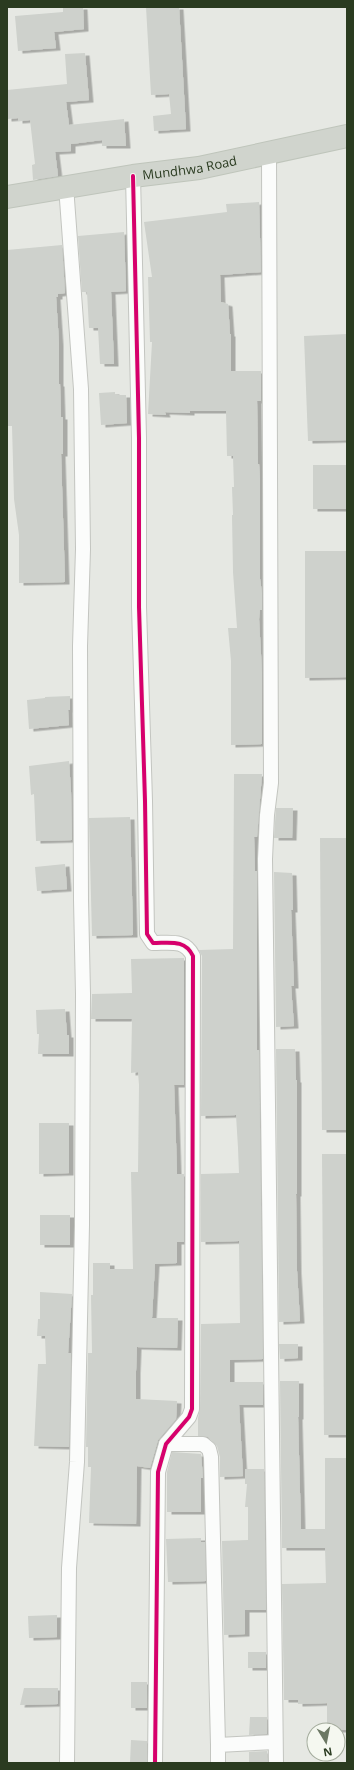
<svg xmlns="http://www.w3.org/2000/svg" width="354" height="1770" font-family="'Open Sans',sans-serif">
  <defs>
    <filter id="shadow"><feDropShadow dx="4.5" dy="2.5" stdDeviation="0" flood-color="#0004"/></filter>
  </defs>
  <rect width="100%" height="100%" fill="#e6e8e3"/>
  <g fill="#ced1cc" filter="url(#shadow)">
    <polygon points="63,7 83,7 84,29 54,32 56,48 18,51 15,16 63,12"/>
    <polygon points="146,7 179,7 186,129 154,131 153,116 171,114 169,94 151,95"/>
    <polygon points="85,53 89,100 66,102 69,125 124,119 126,146 102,146 102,140 71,144 71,151 55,152 58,176 33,180 32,165 35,164 30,120 18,121 18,118 7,119 7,90 67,84 65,54"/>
    <polygon points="259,202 261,272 220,275 221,302 228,304 230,334 231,334 231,371 261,371 261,401 257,401 258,464 259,464 260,478 260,579 262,593 262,610 260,610 259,619 262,672 262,744 231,745 231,661 228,628 237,628 233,572 232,515 233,515 232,487 234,487 233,456 227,456 226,411 190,411 190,413 165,412 166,415 148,414 152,342 150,342 148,277 152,277 144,222 227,212 226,204"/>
    <polygon points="124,232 126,291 111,292 114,364 100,364 98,328 89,328 87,292 82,292 78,236"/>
    <polygon points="62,245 65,293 58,294 58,297 56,297 59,343 59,384 60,384 61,417 63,417 63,454 61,454 65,582 19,583 19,535 14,499 12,426 8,426 8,415 7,415 7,250"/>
    <polygon points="347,334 347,440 308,441 304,336"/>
    <polygon points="115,392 115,395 126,395 127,423 101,425 99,393"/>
    <rect x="313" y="465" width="34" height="44"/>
    <polygon points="305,551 347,551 347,677 305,678"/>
    <polygon points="70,696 70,710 68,710 69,725 29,729 27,700 45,698 45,697"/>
    <polygon points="69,761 71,792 72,840 36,841 34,794 31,795 29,766"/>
    <polygon points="234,774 262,774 257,837 254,837 255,871 257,871 257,1050 259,1050 263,1359 230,1360 230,1382 263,1382 263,1405 239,1405 243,1476 220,1477 220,1457 217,1446 208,1437 198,1436 198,1418 200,1409 201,1324 240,1323 239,1241 201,1242 201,1174 239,1173 238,1148 236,1115 201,1116 202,956 199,950 233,949"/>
    <polygon points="276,808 293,808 292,838 274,838"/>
    <polygon points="130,817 133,935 92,936 89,818"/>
    <polygon points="320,838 347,838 347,1130 322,1130"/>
    <polygon points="65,864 67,889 37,891 35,867"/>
    <polygon points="274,872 292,873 293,910 291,910 294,986 291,986 294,1026 276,1027"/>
    <polygon points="184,958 184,1085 174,1085 177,1171 177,1174 184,1174 184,1242 177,1242 177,1263 155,1264 152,1318 178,1318 177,1348 137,1347 136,1371 136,1399 177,1401 176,1419 158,1440 150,1468 137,1466 136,1524 89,1523 91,1467 88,1467 88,1447 86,1447 88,1353 92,1353 91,1295 93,1295 93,1263 110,1263 110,1269 133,1269 131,1172 138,1172 139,1085 138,1072 131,1073 132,1019 91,1019 92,994 132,993 131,959"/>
    <polygon points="65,1009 67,1035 69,1035 69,1054 38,1054 39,1034 37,1034 36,1010"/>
    <polygon points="276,1049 295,1049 296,1080 297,1080 297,1194 296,1194 297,1271 300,1321 279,1322"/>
    <polygon points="39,1123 69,1123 69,1173 39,1174"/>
    <polygon points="322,1154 347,1154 347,1435 324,1435"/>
    <rect x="40" y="1215" width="30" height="30"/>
    <polygon points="40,1292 72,1294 68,1353 71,1353 69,1447 34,1446 38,1364 46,1364 45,1336 37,1336 38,1319 40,1319"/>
    <polygon points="279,1344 298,1344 298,1358 280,1359"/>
    <polygon points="280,1381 299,1381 299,1417 298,1417 301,1529 325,1529 325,1458 347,1458 347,1730 327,1730 327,1703 298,1704 298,1700 284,1700 282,1584 326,1583 325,1548 282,1548"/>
    <polygon points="172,1452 201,1454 203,1478 201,1478 201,1512 167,1512 167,1472"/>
    <polygon points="245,1469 264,1469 266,1610 245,1610 245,1634 224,1635 222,1541 248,1540 248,1507 245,1507 247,1484 245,1484"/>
    <polygon points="201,1538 201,1542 205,1542 206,1581 168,1582 166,1539"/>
    <polygon points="57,1615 57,1637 29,1638 28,1616"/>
    <rect x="248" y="1652" width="18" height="16"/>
    <rect x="131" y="1682" width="16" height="26"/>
    <polygon points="24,1688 58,1688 58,1704 20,1705"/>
    <polygon points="250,1717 267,1717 267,1734 249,1735"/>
    <polygon points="131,1740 147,1741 147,1763 130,1763"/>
    <polygon points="267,1751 268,1763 249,1763 249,1752"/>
  </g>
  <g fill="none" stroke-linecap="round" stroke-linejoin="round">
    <g stroke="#c3c5c0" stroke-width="16">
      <g id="minor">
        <polyline points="269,153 271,783 267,815 265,859 276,1763"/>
        <path d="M133,176L139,438V607L145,801L147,934L153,943C170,943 185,939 193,956L192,1409L189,1417L166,1444L158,1472L155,1763"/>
        <polyline points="66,186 81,389 83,549 80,646 81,900 83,994 82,1225 77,1462 69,1568 67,1763"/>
        <polyline points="166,1444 203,1444 209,1449 211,1457 218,1745"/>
        <polyline points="218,1763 218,1745 275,1742"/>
      </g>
    </g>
    <g stroke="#bfc5bb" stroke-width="24">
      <g id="primary">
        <path id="s1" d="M7,197L133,176L199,168L347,136"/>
      </g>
    </g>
    <use href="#minor" stroke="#fbfcfb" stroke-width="14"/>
    <use href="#primary" stroke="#d0d4cd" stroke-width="22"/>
    <g stroke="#f5f8f0" stroke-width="6">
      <path id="cycleway" d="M133,176L139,438V607L145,801L147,934L153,943C170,943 185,939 193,956L192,1409L189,1417L166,1444L158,1472L155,1763"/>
    </g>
    <use href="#cycleway" stroke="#d6006c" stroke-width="4"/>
  </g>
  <g text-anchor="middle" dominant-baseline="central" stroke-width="3.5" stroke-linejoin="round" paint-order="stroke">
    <g font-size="13" fill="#2a3b20" stroke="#f5f8f0">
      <text stroke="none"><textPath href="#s1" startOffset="185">Mundhwa Road</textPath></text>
    </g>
  </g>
  <rect width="354" height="1770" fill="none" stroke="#2a3b20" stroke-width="16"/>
  <g transform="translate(326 1742) rotate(170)"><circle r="19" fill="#f5f8f0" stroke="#a4ac9d"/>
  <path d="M0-3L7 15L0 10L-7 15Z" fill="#6c7864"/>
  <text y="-6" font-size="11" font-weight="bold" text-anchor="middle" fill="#2a3b20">N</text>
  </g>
</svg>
